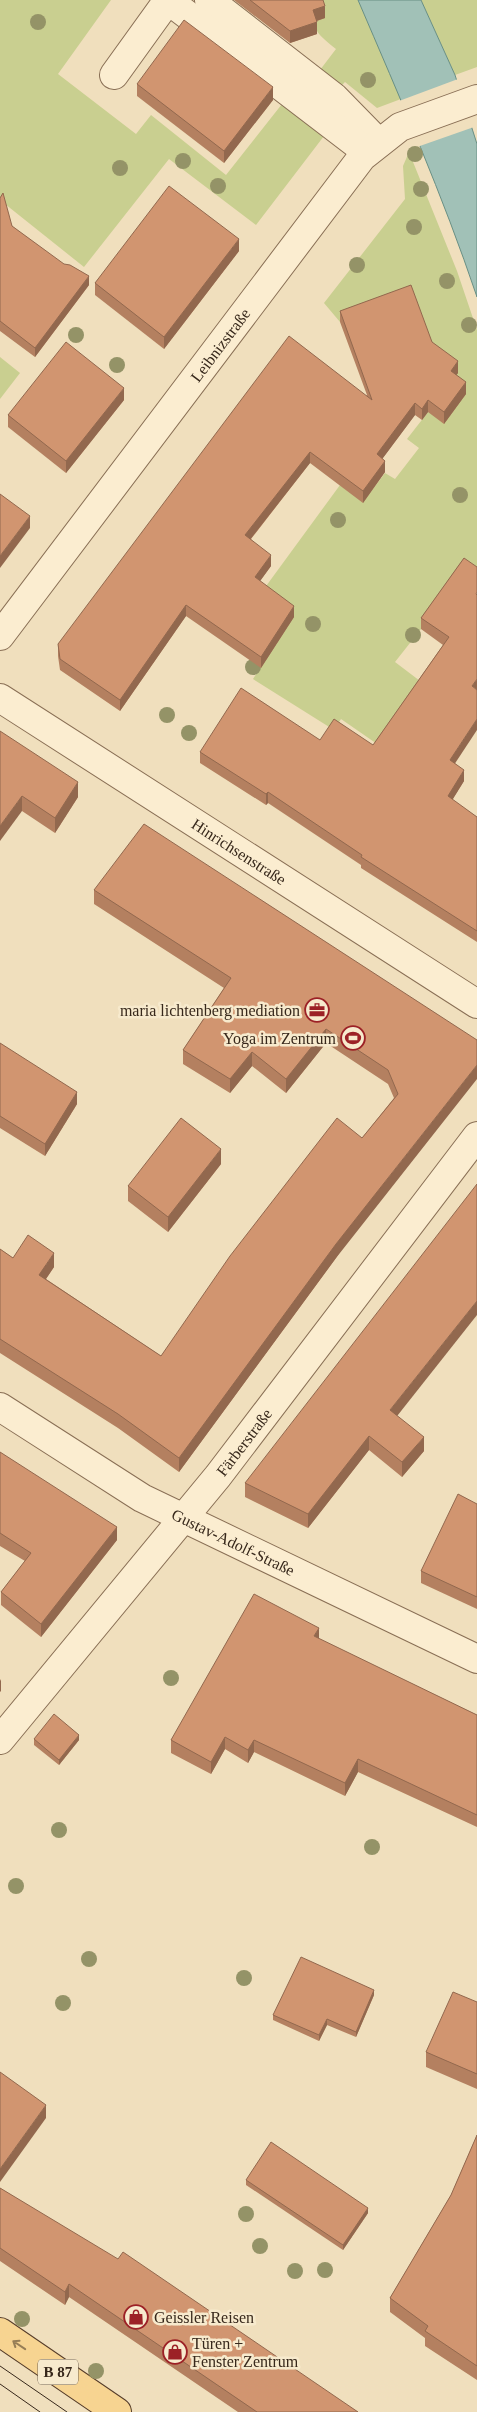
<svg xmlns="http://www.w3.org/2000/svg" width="477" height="2412" font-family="Georgia,serif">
  <rect width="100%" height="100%" fill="#f0dfbd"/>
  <g fill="#c9cf90">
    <polygon points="0,0 111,0 58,74 136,134 151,115 226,175 282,104 324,136 256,225 169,159 84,267 0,200"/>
    <path d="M319,0H358L401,99L377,108L345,82L340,87L320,70L336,49C313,30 311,30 319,0Z"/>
    <polygon points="421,0 477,0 477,67 455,75"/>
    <polygon points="409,152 457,271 477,330 477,578 421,629 395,662 424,684 380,746 341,719 334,730 253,679 293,617 261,593 340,485 363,502 385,473 395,479 419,448 407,439 428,412 432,353 411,297 340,322 324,303 405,199 403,166"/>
    <polygon points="0,357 20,373 0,399"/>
  </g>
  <path fill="#a1c1b7" stroke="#688f84" d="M358,0H421L455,75L477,144V297C443,196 400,98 358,0Z"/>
  <polygon fill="#f0dfbd" points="458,79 474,127 417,147 399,101"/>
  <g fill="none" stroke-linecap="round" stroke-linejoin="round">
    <g stroke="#896f55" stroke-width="30">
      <g id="minor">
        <polyline points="209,0 334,97 379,143"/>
        <polyline points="114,75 168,0 367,152"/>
        <path id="s1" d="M0,636L362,157L400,127L477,99"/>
        <path id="s2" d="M0,698L477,1004"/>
        <path id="s3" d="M0,1407L142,1498L477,1659"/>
        <path id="s4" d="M0,1740L218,1476L477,1136"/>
      </g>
    </g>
    <g stroke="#563d2a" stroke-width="30">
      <polyline id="major" points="0,2332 117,2412"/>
    </g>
    <use href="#minor" stroke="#fbedd0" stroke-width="28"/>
    <use href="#major" stroke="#f7d491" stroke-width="28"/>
    <g stroke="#37281b" stroke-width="1">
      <polyline points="0,2366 67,2412"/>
      <polyline points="0,2384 40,2412"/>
    </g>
  </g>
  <g fill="#949367">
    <circle cx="38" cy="22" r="8"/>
    <circle cx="368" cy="80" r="8"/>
    <circle cx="415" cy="154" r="8"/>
    <circle cx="183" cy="161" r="8"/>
    <circle cx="120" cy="168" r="8"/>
    <circle cx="218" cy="186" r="8"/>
    <circle cx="421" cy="189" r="8"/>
    <circle cx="414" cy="227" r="8"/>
    <circle cx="357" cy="265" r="8"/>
    <circle cx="447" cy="281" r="8"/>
    <circle cx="469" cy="325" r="8"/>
    <circle cx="76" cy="335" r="8"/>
    <circle cx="117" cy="365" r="8"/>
    <circle cx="460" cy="495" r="8"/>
    <circle cx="338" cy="520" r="8"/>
    <circle cx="313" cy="624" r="8"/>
    <circle cx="413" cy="635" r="8"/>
    <circle cx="253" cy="667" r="8"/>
    <circle cx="167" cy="715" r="8"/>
    <circle cx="189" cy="733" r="8"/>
    <circle cx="171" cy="1678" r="8"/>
    <circle cx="59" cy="1830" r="8"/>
    <circle cx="372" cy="1847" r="8"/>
    <circle cx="16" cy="1886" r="8"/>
    <circle cx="89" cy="1959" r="8"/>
    <circle cx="244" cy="1978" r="8"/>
    <circle cx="63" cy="2003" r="8"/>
    <circle cx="246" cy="2214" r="8"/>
    <circle cx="260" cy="2246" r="8"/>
    <circle cx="325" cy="2270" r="8"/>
    <circle cx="295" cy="2271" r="8"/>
    <circle cx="22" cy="2319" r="8"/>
    <circle cx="96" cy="2371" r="8"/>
  </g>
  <g fill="#b48060">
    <polygon points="234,0 323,0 325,18 317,21 317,34 290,43"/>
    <polygon points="137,84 273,100 224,163 137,96"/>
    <polygon points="0,198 12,226 89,285 35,357 0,331"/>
    <polygon points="239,251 164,349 95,295 95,283"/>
    <polygon points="340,311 432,342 458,373 456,375 466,394 444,424 428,412 422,420 415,415 382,459 385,472 363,503 310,463 251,539 271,566 260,581 294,617 261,668 186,616 120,711 60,670 58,656 58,644 367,395 340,322"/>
    <polygon points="124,400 66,473 8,427 8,415"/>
    <polygon points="464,558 455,763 464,781 452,800 477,817 477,942 361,868 361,865 268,803 266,805 200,763 200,752 320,740 373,745 443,645 421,629 421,618"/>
    <polygon points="0,731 78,797 55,833 22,811"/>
    <polygon points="94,890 477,1040 336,1258 179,1472 118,1428 0,1353 0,1249 13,1258 54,1267 46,1279 161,1356 362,1138 394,1098 388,1084 326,1043 286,1093 252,1066 230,1093 183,1064 183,1050 224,988 94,904"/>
    <polygon points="0,1043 77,1104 45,1156 0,1128"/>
    <polygon points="221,1164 168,1232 128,1201 128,1186"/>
    <polygon points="397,1416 424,1451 402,1477 369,1450 308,1528 245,1497 245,1483"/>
    <polygon points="0,1452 117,1540 41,1637 1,1605 1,1592 25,1561 0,1546"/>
    <polygon points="477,1504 477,1609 421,1583 421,1571"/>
    <polygon points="319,1639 477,1715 477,1827 358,1772 345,1796 254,1752 248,1763 225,1749 211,1774 171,1753 171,1740"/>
    <polygon points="34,1739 79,1740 59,1765 34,1745"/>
    <polygon points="374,1995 356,2037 327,2025 319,2041 273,2020 273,2015"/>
    <polygon points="477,2002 477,2089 426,2067 426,2052"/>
    <polygon points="477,2135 477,2380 425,2346 425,2338 390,2312 390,2298 451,2195"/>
    <polygon points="246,2180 368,2213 343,2250 246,2185"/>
    <polygon points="0,2188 358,2412 238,2412 69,2297 65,2305 0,2261"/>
  </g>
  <g fill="#92684e">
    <polygon points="325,6 325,18 313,22 313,10"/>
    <polygon points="317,22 317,34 290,43 290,31"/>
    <polygon points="273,87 273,100 224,163 224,151"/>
    <polygon points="239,239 239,251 164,349 164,337"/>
    <polygon points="89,276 89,285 35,357 35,348"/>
    <polygon points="458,361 458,373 451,382 451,371"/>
    <polygon points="466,382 466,394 444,424 444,412"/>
    <polygon points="124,388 124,400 66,473 66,461"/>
    <polygon points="428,400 428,412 422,420 422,409"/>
    <polygon points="415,403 415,415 377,466 377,454"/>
    <polygon points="310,452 310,463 245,546 245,535"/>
    <polygon points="385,461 385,472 363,503 363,491"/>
    <polygon points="30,516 30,528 0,568 0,556"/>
    <polygon points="271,555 271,566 255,588 255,577"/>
    <polygon points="186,605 186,616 120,711 120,700"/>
    <polygon points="294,606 294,617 261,668 261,657"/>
    <polygon points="477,679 477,690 472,686"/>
    <polygon points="477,719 477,730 450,771 450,760"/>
    <polygon points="464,770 464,781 448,807 448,796"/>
    <polygon points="78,782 78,797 55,833 55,818"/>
    <polygon points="268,792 268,803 266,805 266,794"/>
    <polygon points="22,796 22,811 0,841 0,826"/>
    <polygon points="326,1029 326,1043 286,1093 286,1079"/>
    <polygon points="252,1052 252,1066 230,1093 230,1079"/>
    <polygon points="477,1065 477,1079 336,1258 179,1472 179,1458 336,1244"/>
    <polygon points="77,1092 77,1104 45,1156 45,1144"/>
    <polygon points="221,1149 221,1164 168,1232 168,1217"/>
    <polygon points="54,1253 54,1267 39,1289 39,1275"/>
    <polygon points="477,1301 477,1315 390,1425 390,1410"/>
    <polygon points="369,1436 369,1450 308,1528 308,1514"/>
    <polygon points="424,1437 424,1451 402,1477 402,1462"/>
    <polygon points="117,1527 117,1540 41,1637 41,1624"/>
    <polygon points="319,1628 319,1640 314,1636"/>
    <polygon points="1,1679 1,1691 0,1692 0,1681"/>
    <polygon points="79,1735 79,1740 59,1765 59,1760"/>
    <polygon points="225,1737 225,1749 211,1774 211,1762"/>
    <polygon points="254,1740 254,1752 248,1763 248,1750"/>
    <polygon points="358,1759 358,1772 345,1796 345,1783"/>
    <polygon points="374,1990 374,1995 356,2037 356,2032"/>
    <polygon points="327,2019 327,2025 319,2041 319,2035"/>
    <polygon points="46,2105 46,2118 0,2182 0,2169"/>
    <polygon points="368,2208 368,2213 343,2250 343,2245"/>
    <polygon points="69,2284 69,2297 65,2305 65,2292"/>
  </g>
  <g fill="#d19570" stroke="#92684e">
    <polygon points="250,0 323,0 325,6 313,10 317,22 290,31"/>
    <polygon points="184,20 273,87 224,151 137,84"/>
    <polygon points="169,186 239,239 164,337 95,283"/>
    <polygon points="3,193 12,226 64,264 70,265 89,276 35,348 0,321 0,198"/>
    <polygon points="411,285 432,342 458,361 451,371 466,382 444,412 428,400 422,409 415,403 377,454 385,461 363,491 310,452 245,535 271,555 255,577 294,606 261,657 186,605 120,700 60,659 58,644 289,336 372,400 340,311"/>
    <polygon points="66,342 124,388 66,461 8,415"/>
    <polygon points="0,494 30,516 0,556"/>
    <polygon points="464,558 477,567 477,592 476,594 477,595 477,679 472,686 477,690 477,719 450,760 464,770 448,796 477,817 477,931 361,857 362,855 268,792 266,794 200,752 241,688 320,740 334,719 373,745 449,637 421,618"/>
    <polygon points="0,731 78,782 55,818 22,796 0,826"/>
    <polygon points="144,824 477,1040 477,1065 336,1244 179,1458 118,1414 0,1339 0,1249 13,1258 28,1235 54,1253 39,1275 161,1356 230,1256 337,1118 362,1138 398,1094 388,1070 326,1029 286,1079 252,1052 230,1079 183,1050 231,978 94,890"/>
    <polygon points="0,1043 77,1092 45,1144 0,1116"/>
    <polygon points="181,1118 221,1149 168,1217 128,1186"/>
    <polygon points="477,1184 477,1301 390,1410 424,1437 402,1462 369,1436 308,1514 245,1483"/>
    <polygon points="0,1452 117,1527 41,1624 1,1592 31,1553 0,1533"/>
    <polygon points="458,1494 477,1504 477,1597 421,1571"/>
    <polygon points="254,1594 319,1628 314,1636 477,1715 477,1815 358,1759 345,1783 254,1740 248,1750 225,1737 211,1762 171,1740"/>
    <polygon points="54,1714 79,1735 59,1760 34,1739"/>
    <polygon points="301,1957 374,1990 356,2032 327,2019 319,2035 273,2015"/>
    <polygon points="453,1992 477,2002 477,2074 426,2052"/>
    <polygon points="0,2072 46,2105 0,2169"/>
    <polygon points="477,2135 477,2366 425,2331 428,2326 390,2298 451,2195"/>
    <polygon points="271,2142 368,2208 343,2245 246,2180"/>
    <polygon points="0,2188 118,2259 123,2252 358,2412 257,2412 69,2284 65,2292 0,2248"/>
  </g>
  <defs><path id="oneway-shaft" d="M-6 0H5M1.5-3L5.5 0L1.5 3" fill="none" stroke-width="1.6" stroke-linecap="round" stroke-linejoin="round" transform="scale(1.25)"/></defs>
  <use stroke="#977e56" href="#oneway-shaft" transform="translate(19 2345) rotate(-146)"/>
  <defs>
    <g id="office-ring" transform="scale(1.25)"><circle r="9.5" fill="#f7eacd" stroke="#9c2126" stroke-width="1.5"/><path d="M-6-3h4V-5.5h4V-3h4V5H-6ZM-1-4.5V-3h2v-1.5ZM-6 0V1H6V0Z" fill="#9c2126"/></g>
    <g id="stadium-ring" transform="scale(1.25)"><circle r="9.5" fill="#f7eacd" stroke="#9c2126" stroke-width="1.5"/><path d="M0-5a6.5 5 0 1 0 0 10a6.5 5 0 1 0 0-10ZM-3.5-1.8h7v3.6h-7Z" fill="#9c2126"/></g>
    <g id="shop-ring" transform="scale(1.25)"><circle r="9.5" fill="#f7eacd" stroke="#9c2126" stroke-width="1.5"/><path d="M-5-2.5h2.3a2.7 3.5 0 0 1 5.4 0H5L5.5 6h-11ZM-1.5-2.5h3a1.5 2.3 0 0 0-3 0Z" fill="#9c2126"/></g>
  </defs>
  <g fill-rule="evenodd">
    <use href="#office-ring" x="317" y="1010"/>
    <use href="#stadium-ring" x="353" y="1038"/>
    <use href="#shop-ring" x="136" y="2317"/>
    <use href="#shop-ring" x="175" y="2352"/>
  </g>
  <g text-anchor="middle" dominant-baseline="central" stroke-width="5" stroke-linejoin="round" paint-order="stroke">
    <rect fill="#f7eacd" stroke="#716250" stroke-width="1" x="38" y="2359.5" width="40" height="25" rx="4"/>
    <g font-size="15" font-weight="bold" fill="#37281b">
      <text x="58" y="2372">B 87</text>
    </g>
    <g font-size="16" fill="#37281b" stroke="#f7eacd">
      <text stroke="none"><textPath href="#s1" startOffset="365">Leibnizstraße</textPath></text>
      <text stroke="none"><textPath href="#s2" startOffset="284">Hinrichsenstraße</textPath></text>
      <text stroke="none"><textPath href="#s4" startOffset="385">Färberstraße</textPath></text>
      <text stroke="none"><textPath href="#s3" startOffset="270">Gustav-Adolf-Straße</textPath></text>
    </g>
    <g font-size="16" fill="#37281b" stroke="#f7eacd" text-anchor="end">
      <text x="300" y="1010">maria lichtenberg mediation</text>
      <text x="336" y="1038">Yoga im Zentrum</text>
      <text x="154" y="2317" text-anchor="start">Geissler Reisen</text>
      <text x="192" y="2343" text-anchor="start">Türen +<tspan x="192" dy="18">Fenster Zentrum</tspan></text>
    </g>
  </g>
</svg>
